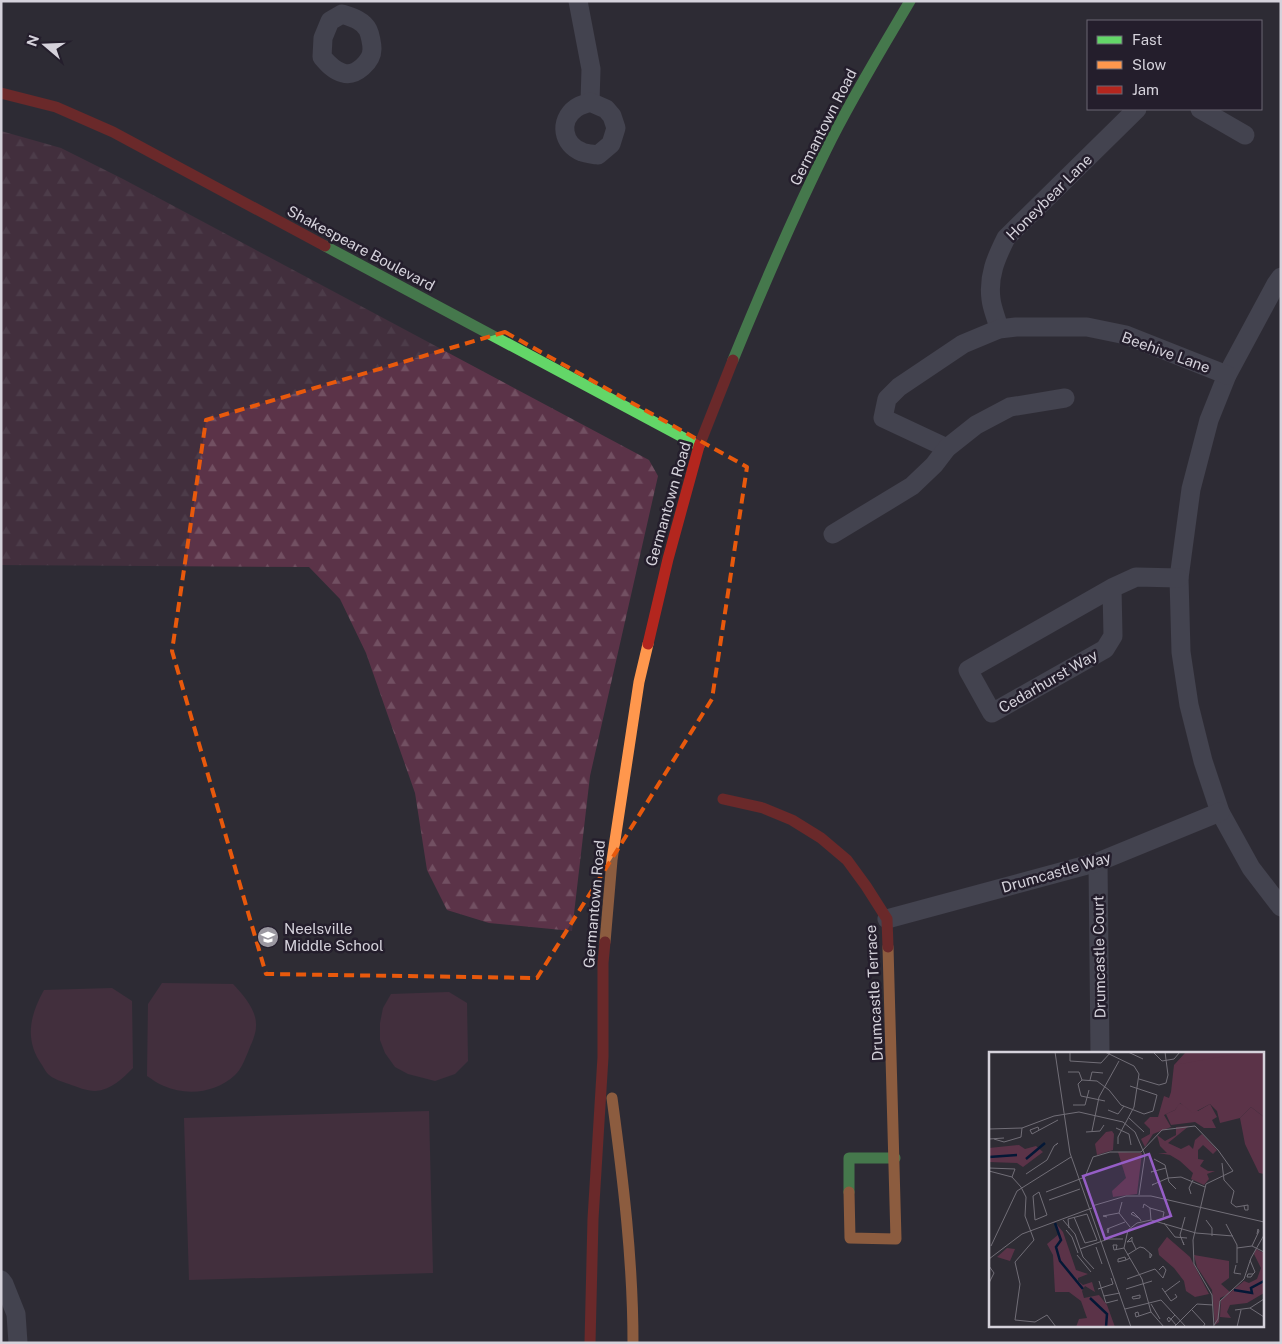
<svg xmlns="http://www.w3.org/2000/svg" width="1282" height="1344" font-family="'Public Sans',sans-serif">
  <defs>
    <pattern id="forest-firs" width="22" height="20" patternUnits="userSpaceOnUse" patternTransform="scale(1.25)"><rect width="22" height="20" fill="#5b3348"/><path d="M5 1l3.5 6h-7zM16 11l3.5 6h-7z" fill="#725062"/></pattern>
  </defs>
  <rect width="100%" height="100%" fill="#2e2c34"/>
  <polygon fill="url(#forest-firs)" points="1,131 61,148 123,179 649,460 658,476 590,776 572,931 489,923 447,910 427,870 415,793 366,653 340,599 309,567 1,565"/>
  <g fill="#5b3348">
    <path d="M162,983L233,984C243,995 257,1010 256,1026C256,1035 251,1044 248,1052C245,1059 241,1070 235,1075C216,1093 187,1096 164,1086C158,1084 152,1079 147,1076L148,1004Z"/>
    <path d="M112,988L132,1001L133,1068C123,1078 111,1090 95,1091C87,1091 77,1087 69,1084C63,1082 53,1079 48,1074C46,1072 44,1068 42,1065C24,1040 30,1015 44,990Z"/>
    <polygon points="449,992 467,1003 468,1061 455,1074 435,1081 408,1074 395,1067 385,1053 380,1040 380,1023 383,1008 391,994"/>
    <polygon points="429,1111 433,1273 189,1280 184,1118"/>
  </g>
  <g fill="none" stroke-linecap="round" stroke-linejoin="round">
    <g stroke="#5e5f6f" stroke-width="19">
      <polyline points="578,1 591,69 590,102"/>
      <path d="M342,14C351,17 363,20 368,30C370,34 372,44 372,49C372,61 356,77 343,73C334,71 328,64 322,57L323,38L330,21Z"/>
      <path d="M590,102L606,109L612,116L616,128L611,144L598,155C593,154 587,154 582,152C563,145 558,121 576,108C580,105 586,104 590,102Z"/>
      <polyline points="1200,109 1245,135"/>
      <polyline points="1281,277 1276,284 1227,375 1209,420 1191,489 1179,578 1181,652 1189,705 1203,761 1220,812 1251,868 1281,907"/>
      <path d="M999,329C997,319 992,309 991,299C988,276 996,258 1006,238L1137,109"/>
      <polyline points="947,448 883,418 887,399 899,387 963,344 999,329 1016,327 1087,327 1126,335 1227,375"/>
      <polyline points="833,534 912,486 934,465 947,448 976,425 1010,407 1065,398"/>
      <polyline points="1112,588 1113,636 1105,649 992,713 968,670 1112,588 1136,577 1179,578"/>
      <polyline points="1098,862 1100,1053"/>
      <polyline points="887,919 1098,862 1220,812"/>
      <polyline points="1,1280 4,1284 16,1314 18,1343"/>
    </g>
    <g stroke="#63d668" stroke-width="11">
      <polyline points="325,246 699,446"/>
      <path d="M733,360C762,289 792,219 826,150C851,99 881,50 910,1"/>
      <polyline points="849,1192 849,1158 895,1158"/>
    </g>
    <g stroke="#ff974d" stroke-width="11">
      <polyline points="605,942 612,860 639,682 648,644"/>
      <path d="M612,1098C623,1179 633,1261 633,1343"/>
      <polyline points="849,1192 850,1238 896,1239 888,947"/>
    </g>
    <g stroke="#b3261e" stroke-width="11">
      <polyline points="1,93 56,107 113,132 325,246"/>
      <polyline points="648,644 668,559 699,446 733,360"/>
      <polyline points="723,799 763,808 792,820 821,838 847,860 866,886 887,919 888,947"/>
      <polyline points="590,1343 593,1219 603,1057 603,963 605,942"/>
    </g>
  </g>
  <path d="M0 0H1282V1344H0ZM505,332L747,467L712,699L537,978L266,974L172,651L206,420Z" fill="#2e2c34" fill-opacity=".55" fill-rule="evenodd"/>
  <path fill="none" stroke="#e8590c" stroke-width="4" stroke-dasharray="10 6" stroke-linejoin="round" d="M505,332L747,467L712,699L537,978L266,974L172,651L206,420Z"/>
  <defs>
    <g id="school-disc" transform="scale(1.125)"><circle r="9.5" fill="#9b98a1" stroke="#241e2c"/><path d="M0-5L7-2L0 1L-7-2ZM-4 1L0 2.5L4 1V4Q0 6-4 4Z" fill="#fff"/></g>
  </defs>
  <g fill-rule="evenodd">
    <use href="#school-disc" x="268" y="937"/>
  </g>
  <g text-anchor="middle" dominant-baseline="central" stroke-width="5" stroke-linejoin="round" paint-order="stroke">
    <g font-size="15" fill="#d5d2db" stroke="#241e2c">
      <text transform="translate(823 127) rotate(-63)">Germantown Road</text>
      <text transform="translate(1049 197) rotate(-45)">Honeybear Lane</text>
      <text transform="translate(361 248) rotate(28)">Shakespeare Boulevard</text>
      <text transform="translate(1166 352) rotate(20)">Beehive Lane</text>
      <text transform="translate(668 504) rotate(-74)">Germantown Road</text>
      <text transform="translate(1048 681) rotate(-30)">Cedarhurst Way</text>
      <text transform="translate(1056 872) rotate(-16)">Drumcastle Way</text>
      <text transform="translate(594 904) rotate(-85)">Germantown Road</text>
      <text transform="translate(1099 957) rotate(-91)">Drumcastle Court</text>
      <text transform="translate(874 993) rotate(-93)">Drumcastle Terrace</text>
    </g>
    <g font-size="15" fill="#d5d2db" stroke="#241e2c" text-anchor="start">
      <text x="284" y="928">Neelsville<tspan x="284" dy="17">Middle School</tspan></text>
    </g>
  </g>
  <g transform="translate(989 1052)">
    <rect width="275" height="275" fill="#2e2c34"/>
    <path d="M190,51L209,59L221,52L228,65L223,68L227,76H215L206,70L182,73L177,62L186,58ZM262,55L275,65V122L270,121L256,92L251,66Z" fill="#5b3348"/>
    <path d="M197,0H275V65L262,55L251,66L231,71L228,59L221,52L204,61L191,51L186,58L175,63L182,75L164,82L156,95L152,87L161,82V77L155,71L161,65H169L175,44L180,46L182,40L185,13ZM200,74L179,91L192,97L200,93L204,97L206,88L213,82L228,98L224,102L214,93L209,98V107L215,108L211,114L219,119H226L218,122L220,127L215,133L202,127L204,121L191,109L181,103L169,101H178L171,94L168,83L176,89L187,83V75ZM123,79L125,82L124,98L108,103L106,92L117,80ZM30,93L36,97L47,94L54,100L34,115L28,111L0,110V96ZM129,100L153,101L148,142L124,145L123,139L137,126ZM65,169L74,180L87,218L99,222L89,226V229L94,233L103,230L106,240L96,234L93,239L95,246L110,243L118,253L126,275H87L90,267L98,266L92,249L80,240H66L64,203L58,192L70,182ZM267,197L275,201V241L258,251L241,253L238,260L242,266L231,265L232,248L255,229L260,231L268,227L272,216L265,202Z" fill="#5b3348"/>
    <path d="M197,0H258L186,13ZM178,185L201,205L220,242L206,245L197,239L195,229L185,216L170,203L169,197ZM205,203L240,209V226L232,232L242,241L231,246L230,270L226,273L223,238L208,215Z" fill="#5b3348"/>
    <path d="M18,196L26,197L21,209L8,205Z" fill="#5b3348"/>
    <path fill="none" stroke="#041836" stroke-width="2.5" d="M0,105L28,103M37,107L56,91M66,171L72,188L67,195L71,209L94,237M245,238L263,241L262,236L275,229M101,246L118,262L117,275"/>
    <path fill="none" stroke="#716e77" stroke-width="1" d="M66,0L81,101L142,275M81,0V9L112,11L122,0M116,0L145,14L150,22L145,55L129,85V92M139,0L154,7M164,0L173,9L185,7L191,0M79,20H90L93,28M150,27L170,33L177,31L179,23L176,0M101,28L103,20L114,21M116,49L92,44L89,32L93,28L108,29L120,38L132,53L155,62L164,59L168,43L141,34M84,53H96L100,38M119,58L129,62L135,54M140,66L155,80M127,76L140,82L142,93M0,77L33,76L65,64L90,60L134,70L146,80L156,103L150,143M50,78L49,75L41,78L43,82L69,68M103,79L110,45L130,9M97,80L111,79L115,73M0,87L15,86M5,87L15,90L32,85L33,76M165,107L176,113L180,130L187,137M233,111L235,128L245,139L242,151L247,155L259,153V158H256L255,154M0,116L26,117L23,125M0,119L23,125L32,135L37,145L36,164L45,188L26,210L31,232L26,268L46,270L58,263L67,275M165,119L162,120L177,116M37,122L58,108L65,94L69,91L67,93M165,132L163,133L179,126L192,125L216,135M50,140L58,163L46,168L44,144ZM57,140L96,125L104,105L121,100H152L173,78L206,74L229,98L244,119L217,132L204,188L205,212L223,243L225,275M202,142L200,136L204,128M60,148L91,137M103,154L137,144H162L275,170M154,156L155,152L161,156L162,168M161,156L175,160L174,165M130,161L141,175M118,165L114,164L130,161L133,150M150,166L142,162L144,160L151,167L152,169M74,168L86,182L94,205L105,217M217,168L223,176V184M175,171L186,185L198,186M237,172L248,193V211M80,176L79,167L98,162L108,188L96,191L85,165M120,176L119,181L118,177L136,170M77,178L83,185L89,201M143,189V185L138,190L143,189L147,197M194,190L195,193L191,183L196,165M2,194L28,139L82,105M263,194L270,179L269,177L268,182M107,195L113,212M248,196L263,194L275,200M91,197L119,187H134M127,198L128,193H124L125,198L135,196M88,203L102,220M138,203L151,195L155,196L163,203L161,206V201M0,207L33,182L103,156M137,208L136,205L129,207V210L137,208L141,206M261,208L266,220L264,222L262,225H258L259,222H264M247,213L245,221L252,222M0,214L5,221L0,231M138,227L166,217L174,226L177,218L174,214L170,218M110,229L117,251L129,248M173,236L182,249L188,245L186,242M109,237L124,232L122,226M137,237L163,229M176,240L191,229M151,243V246L144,247L143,245ZM115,244L131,241M162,252L171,267M261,256L275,265M136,257L172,248L197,275M203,258L216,272L214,275M246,258L261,256L275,247M186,263L182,267L180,270L178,267L180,265V266L182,267L187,273M150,264L149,260L146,261L147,265L162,260M225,273L229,267L231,249L255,227L262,206L275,183M175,275L162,260L153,227L135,196L139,178L148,171L162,168L207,181L244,184M185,275L208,252L224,253M248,275L252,258"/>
    <path fill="#965ec7" fill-opacity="0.15" stroke="#965ec7" stroke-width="2.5" d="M160,102L182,164L116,187L94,124Z"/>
    <rect width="275" height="275" fill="none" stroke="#d5d2db" stroke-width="2.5"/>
  </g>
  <rect width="1282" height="1344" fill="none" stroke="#d5d2db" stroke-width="5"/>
  <rect x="1087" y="20" width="175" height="90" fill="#241e2c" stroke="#6b6672"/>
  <rect x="1097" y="36" width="25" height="8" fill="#63d668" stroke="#6b6672"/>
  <text x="1132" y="45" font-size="15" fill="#d5d2db">Fast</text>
  <rect x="1097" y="61" width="25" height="8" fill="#ff974d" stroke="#6b6672"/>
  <text x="1132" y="70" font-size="15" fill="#d5d2db">Slow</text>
  <rect x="1097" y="86" width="25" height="8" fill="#b3261e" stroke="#6b6672"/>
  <text x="1132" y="95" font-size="15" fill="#d5d2db">Jam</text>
  <g transform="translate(45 45) rotate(289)" stroke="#241e2c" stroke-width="4" paint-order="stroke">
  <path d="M0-4L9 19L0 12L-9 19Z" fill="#d5d2db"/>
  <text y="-8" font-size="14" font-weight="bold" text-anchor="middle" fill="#d5d2db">N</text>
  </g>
</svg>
